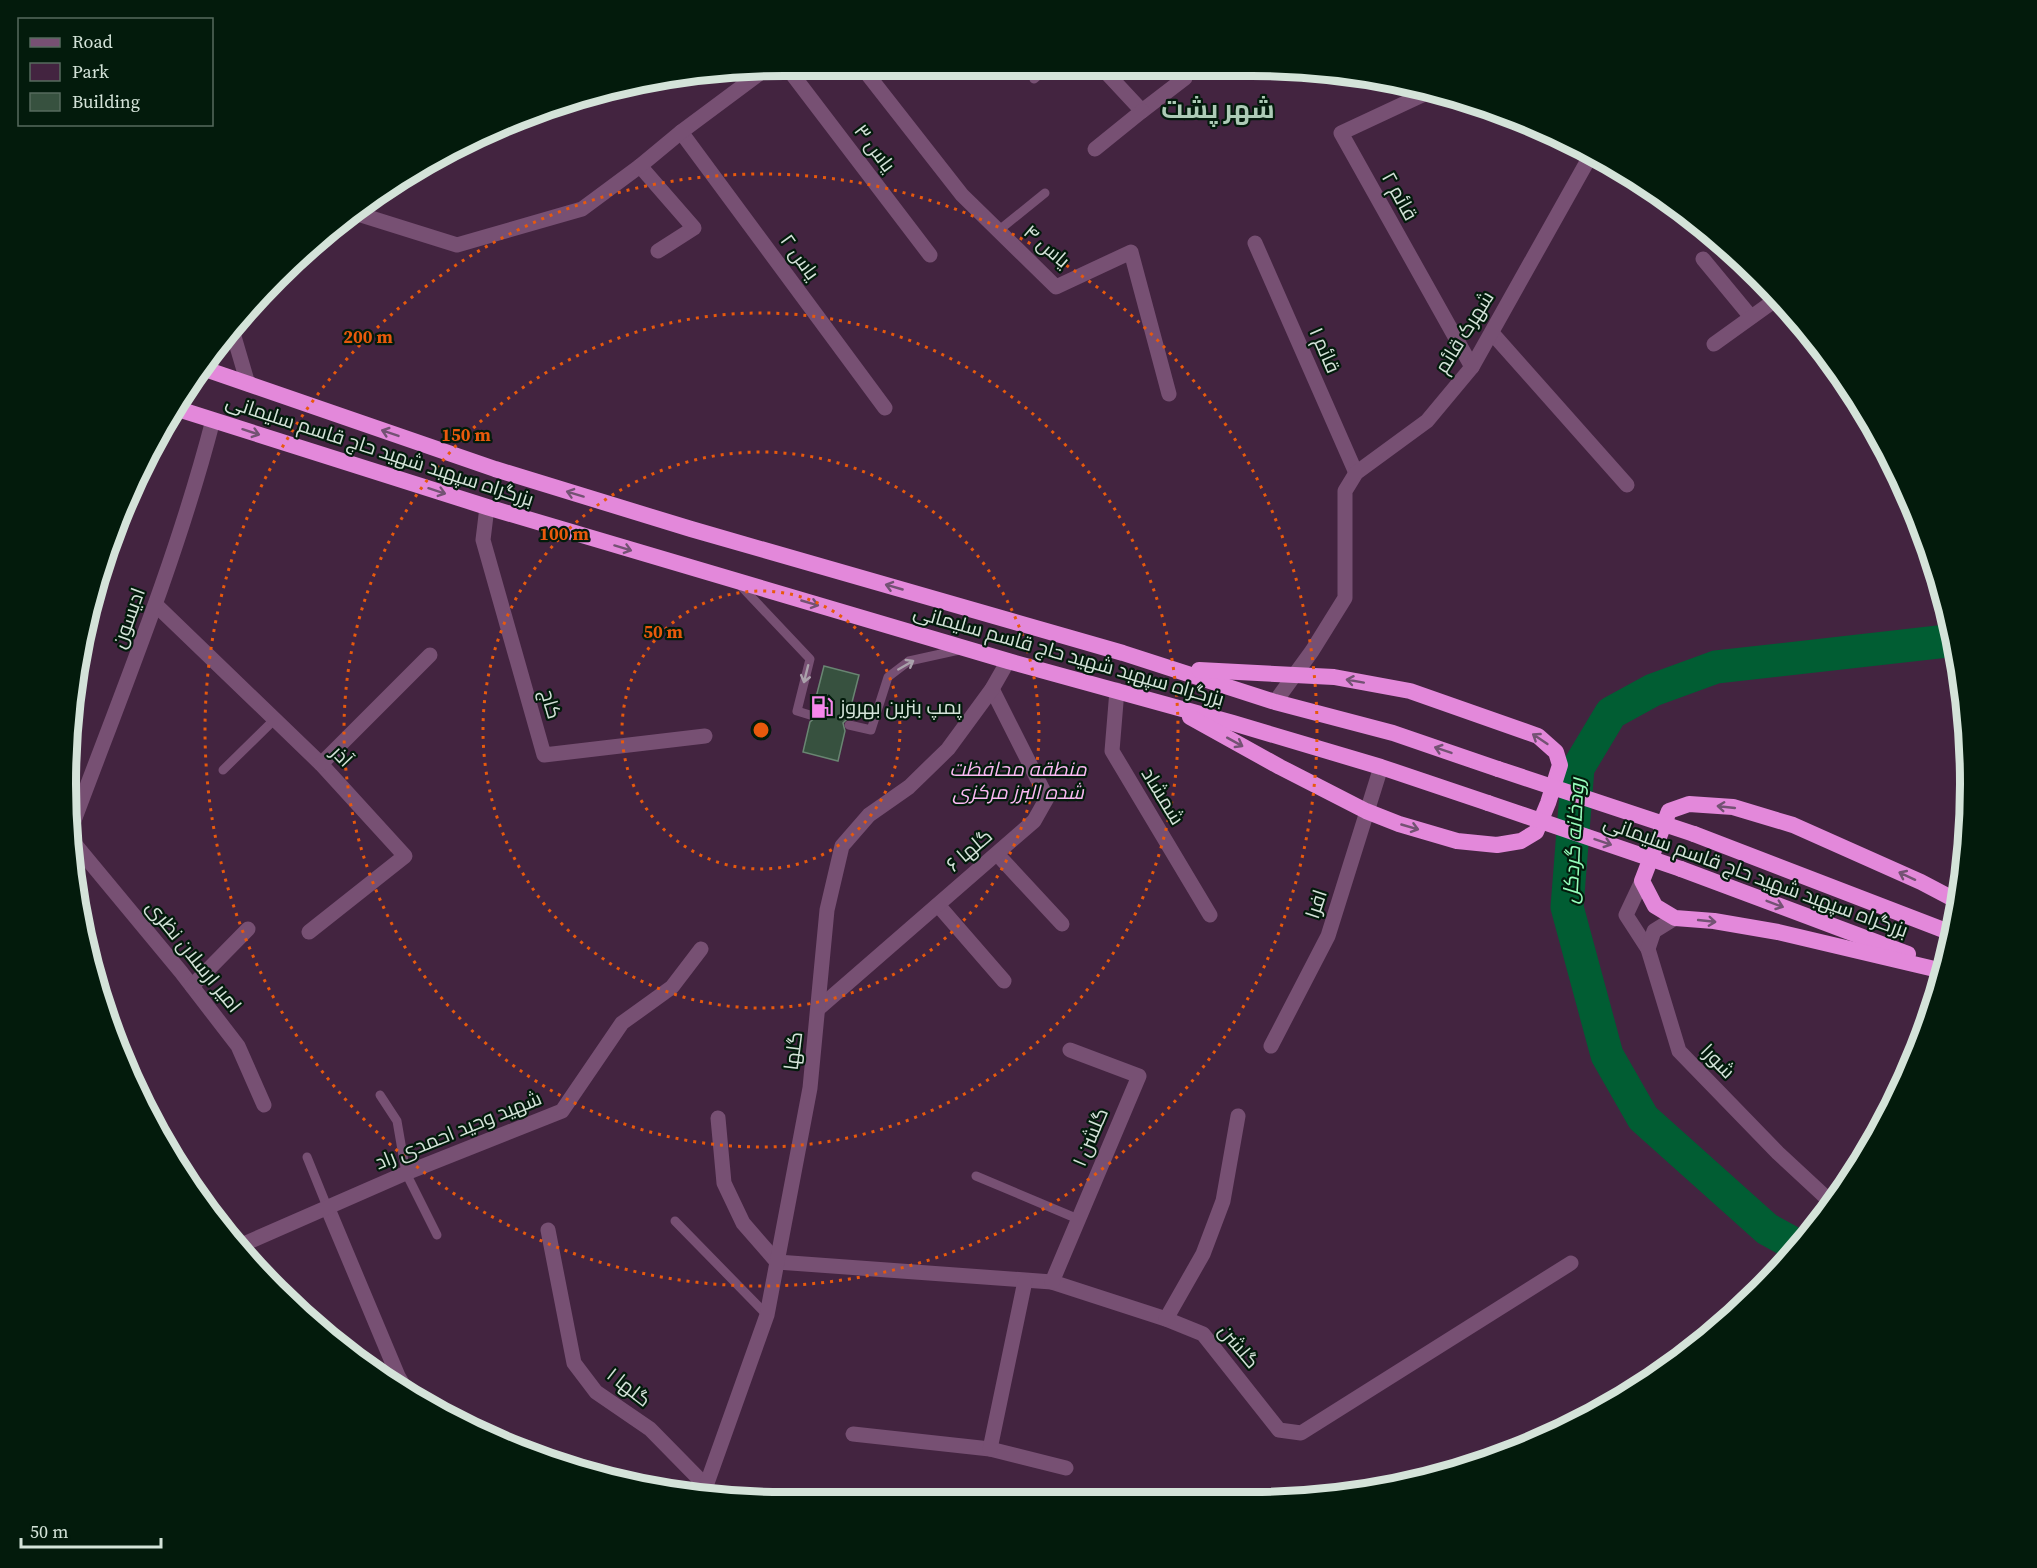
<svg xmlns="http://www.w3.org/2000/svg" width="2037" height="1568" font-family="'Source Serif 4',Cairo,serif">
  <rect width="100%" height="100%" fill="#0b2415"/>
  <polygon fill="#432440" points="784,66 1300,68 1439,91 1571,140 1690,214 1761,277 1850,385 1916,510 1957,644 1971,784 1957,924 1916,1059 1850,1183 1760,1292 1652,1381 1484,1464 1346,1496 690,1496 553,1464 385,1381 276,1291 187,1183 121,1059 91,970 66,784 90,599 162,425 276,277 425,162 598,91"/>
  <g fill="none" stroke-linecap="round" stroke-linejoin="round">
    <polyline stroke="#015d33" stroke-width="33" points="1798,1246 1767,1229 1643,1118 1607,1055 1567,907 1578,768 1611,713 1653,690 1716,667 1956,640"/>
  </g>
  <polygon fill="#37513f" stroke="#698572" stroke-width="1.5" points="824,666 859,675 848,718 843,723 845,731 838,761 803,752 810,722 817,716 813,709"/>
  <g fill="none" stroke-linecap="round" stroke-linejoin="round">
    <g stroke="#775073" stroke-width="9">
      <polyline points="1034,79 1048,67"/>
      <polyline points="998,231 1045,193"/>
      <polyline points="739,584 810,659 797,711 810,715"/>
      <polyline points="849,725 871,730 888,677 909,661 959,650"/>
      <polyline points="223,770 275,719"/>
      <polyline points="380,1095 397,1121 406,1173 437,1235"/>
      <polyline points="307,1157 328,1209"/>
      <polyline points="976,1176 1078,1219"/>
      <polyline points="675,1221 767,1315"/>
    </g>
    <g stroke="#775073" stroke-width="15">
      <polyline points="786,66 930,255"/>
      <polyline points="861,66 962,195 1056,287 1131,252 1169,394"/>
      <polyline points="1101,67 1142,111 1185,78"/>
      <polyline points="1431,91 1341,133 1472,367"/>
      <polyline points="681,132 885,408"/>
      <polyline points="1095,149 1142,111"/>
      <polyline points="640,166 694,228 658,251"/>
      <polyline points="1255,243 1356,473"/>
      <polyline points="1703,259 1751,317"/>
      <polyline points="1492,333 1627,485"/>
      <polyline points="1714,344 1778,298"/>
      <polyline points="487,507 483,540 544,755 705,736"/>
      <polyline points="156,605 321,764 405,856 309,932"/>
      <polyline points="1117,690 1112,751 1210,915"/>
      <polyline points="1275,702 1312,651 1345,598 1345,491 1356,473 1427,421 1472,367 1592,153"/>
      <polyline points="321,764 430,655"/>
      <polyline points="74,843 181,972 238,1046 264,1105"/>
      <polyline points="997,854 1062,924"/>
      <polyline points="1642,881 1626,915 1648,949 1679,1051 1778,1153 1833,1204"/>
      <polyline points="938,905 1004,981"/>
      <polyline points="1648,949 1654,931 1675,918"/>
      <polyline points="192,986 248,929"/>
      <polyline points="819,1008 1034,821 1047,798 992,689"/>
      <polyline points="1271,1046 1328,936 1381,767"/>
      <polyline points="718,1118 724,1183 743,1223 777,1262 1052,1282 1166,1319 1203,1334 1279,1430 1301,1433 1571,1263"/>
      <polyline points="328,1209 398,1376 407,1392"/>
      <polyline points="548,1230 574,1363 596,1392 650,1429 706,1486"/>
      <polyline points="239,1246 406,1173 562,1111 622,1023 672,987 701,949"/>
      <polyline points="1052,1282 1139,1076 1070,1050"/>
      <polyline points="1166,1319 1203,1254 1223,1201 1238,1116"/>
      <polyline points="853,1434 990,1449 1066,1468"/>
      <polyline points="990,1449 1025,1281"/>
      <polyline points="697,1496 706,1486 767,1315 810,1088 827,910 842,846 869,815 909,787 948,749 992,689 1008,661"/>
    </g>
    <g stroke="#775073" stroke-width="15">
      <polyline points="358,214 457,245 582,209 640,166 681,132 767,68"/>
      <polyline points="233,333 248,384"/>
      <path d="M72,826C122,692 177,559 213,420"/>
    </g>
    <g stroke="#e388da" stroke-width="16">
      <polyline points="205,369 495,469 691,529 1123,653 1275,702 1393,733 1498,769"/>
      <polyline points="175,408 487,507 1008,661 1233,723 1381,767 1488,803"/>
      <polyline points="1190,717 1280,767 1366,811 1399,824 1457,841 1497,845 1521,841 1536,832 1548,803 1560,765 1556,752 1538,736 1410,691 1334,677 1199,670"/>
      <polyline points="1694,834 1954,934"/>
      <polyline points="1681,869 1908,954"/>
      <polyline points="1943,971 1778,932 1714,921 1675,918 1655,906 1642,881 1669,811 1689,804 1733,807 1793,825 1921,882 1959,902"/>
    </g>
    <g stroke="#e388da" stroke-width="16">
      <polyline points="1498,769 1694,834"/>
      <polyline points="1488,803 1681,869"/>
    </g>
  </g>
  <defs><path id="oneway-shaft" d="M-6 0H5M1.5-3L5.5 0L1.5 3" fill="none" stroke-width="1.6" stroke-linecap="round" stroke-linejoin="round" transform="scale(1.5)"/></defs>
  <g stroke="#735273">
    <use href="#oneway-shaft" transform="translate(251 432) rotate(18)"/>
    <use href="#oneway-shaft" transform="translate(390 433) rotate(-161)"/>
    <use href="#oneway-shaft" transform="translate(437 491) rotate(18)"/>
    <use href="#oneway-shaft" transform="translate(575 494) rotate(-163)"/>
    <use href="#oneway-shaft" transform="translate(623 548) rotate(17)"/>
    <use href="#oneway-shaft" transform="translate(894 587) rotate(-164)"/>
    <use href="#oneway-shaft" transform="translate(810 603) rotate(16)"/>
    <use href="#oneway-shaft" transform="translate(1355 681) rotate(-170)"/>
    <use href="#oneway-shaft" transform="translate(1540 739) rotate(-146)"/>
    <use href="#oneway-shaft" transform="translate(1235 742) rotate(29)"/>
    <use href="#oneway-shaft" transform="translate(1443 750) rotate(-161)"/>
    <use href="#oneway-shaft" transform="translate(1726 807) rotate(-174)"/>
    <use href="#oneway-shaft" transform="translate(1410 827) rotate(16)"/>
    <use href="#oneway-shaft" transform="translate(1603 842) rotate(19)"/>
    <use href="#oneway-shaft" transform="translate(1907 876) rotate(-155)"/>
    <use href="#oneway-shaft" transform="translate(1775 904) rotate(21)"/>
    <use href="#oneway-shaft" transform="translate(1707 921) rotate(6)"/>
  </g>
  <g stroke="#aaa1ab">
    <use href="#oneway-shaft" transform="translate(906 665) rotate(-30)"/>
    <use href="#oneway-shaft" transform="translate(806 674) rotate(104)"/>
  </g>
  <g fill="none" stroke="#e8590c" stroke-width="3" stroke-dasharray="3 6">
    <circle cx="761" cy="730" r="139"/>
    <circle cx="761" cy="730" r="278"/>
    <circle cx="761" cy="730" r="417"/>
    <circle cx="761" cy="730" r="556"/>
  </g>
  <defs>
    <g id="fuel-bare" transform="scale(1.8)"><path d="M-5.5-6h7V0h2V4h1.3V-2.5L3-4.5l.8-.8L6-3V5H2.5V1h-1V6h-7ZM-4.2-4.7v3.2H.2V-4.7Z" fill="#f688ec" stroke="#031b0c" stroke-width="2.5" paint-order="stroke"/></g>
  </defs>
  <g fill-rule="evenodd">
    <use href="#fuel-bare" x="822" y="707"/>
  </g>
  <g text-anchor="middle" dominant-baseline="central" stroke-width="4.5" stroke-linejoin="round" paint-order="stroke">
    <g font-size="20" fill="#d4e3d9" stroke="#031b0c">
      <text transform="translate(875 148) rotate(53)">یاس ۳</text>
      <text transform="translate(1400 196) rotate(61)">قائم ۲</text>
      <text transform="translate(1047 246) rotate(41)">یاس ۴</text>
      <text transform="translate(800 257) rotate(54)">یاس ۲</text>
      <text transform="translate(1464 332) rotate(-58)">شهرک قائم</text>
      <text transform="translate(1325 350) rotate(66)">قائم ۱</text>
      <text transform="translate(380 450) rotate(18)">بزرگراه سپهبد شهید حاج قاسم سلیمانی</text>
      <text transform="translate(128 618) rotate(-70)">ادیسون</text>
      <text transform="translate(1069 655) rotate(16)">بزرگراه سپهبد شهید حاج قاسم سلیمانی</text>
      <text transform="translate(551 704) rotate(74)">کاج</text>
      <text transform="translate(342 756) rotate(46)">آذر</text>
      <text transform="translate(1163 796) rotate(59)">شمشاد</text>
      <text transform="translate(969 850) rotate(-41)">گلها ۶</text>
      <text transform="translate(1756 876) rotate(20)">بزرگراه سپهبد شهید حاج قاسم سلیمانی</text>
      <text transform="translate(1316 904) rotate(-72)">افرا</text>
      <text transform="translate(194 956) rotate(51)">امیر ارسلان نظری</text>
      <text transform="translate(793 1051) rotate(-83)">گلها</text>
      <text transform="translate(1718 1061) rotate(46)">شورا</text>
      <text transform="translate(458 1130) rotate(-22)">شهید وحید احمدی راد</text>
      <text transform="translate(1090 1137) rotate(-67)">گلشن ۱</text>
      <text transform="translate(1239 1346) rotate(50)">گلشن</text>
      <text transform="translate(629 1387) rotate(38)">گلها ۱</text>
    </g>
    <g font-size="20" fill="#d4e3d9" stroke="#031b0c" text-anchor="start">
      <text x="840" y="707">پمپ بنزین بهروز</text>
    </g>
    <g font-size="20" font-style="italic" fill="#fbb9f3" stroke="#031b0c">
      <text x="1018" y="769">منطقه محافظت<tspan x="1018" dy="23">شده البرز مرکزی</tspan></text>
    </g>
    <g font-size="21" font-style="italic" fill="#96febc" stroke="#031b0c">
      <text transform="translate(1573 841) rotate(-87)">رودخانه گردکل</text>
    </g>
    <g font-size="26" font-weight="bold" fill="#adcbb6" stroke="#031b0c">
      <text x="1218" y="109">شهر پشت</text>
    </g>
  </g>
  <path d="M0 0H2037V1568H0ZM784 76H1252A708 708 0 0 1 1960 784V784A708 708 0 0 1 1252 1492H784A708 708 0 0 1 76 784V784A708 708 0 0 1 784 76Z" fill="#031b0c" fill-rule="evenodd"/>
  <path fill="none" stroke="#d4e3d9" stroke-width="8" d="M784 76H1252A708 708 0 0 1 1960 784V784A708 708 0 0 1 1252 1492H784A708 708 0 0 1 76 784V784A708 708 0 0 1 784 76Z"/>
  <circle cx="761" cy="730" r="9" fill="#e8590c" stroke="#031b0c" stroke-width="3"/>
  <g font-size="18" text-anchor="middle" font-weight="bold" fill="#e8590c" stroke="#031b0c" stroke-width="4.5" stroke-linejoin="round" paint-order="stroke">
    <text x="368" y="343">200 m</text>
    <text x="466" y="441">150 m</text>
    <text x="564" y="540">100 m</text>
    <text x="663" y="638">50 m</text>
  </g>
  <rect x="18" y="18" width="195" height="108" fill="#031b0c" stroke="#576b5e" stroke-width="1.5"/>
  <rect x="30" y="38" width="30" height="9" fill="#775073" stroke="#576b5e" stroke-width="1.5"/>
  <text x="72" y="48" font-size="18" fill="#d4e3d9">Road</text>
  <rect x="30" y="63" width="30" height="18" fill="#432440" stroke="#576b5e" stroke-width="1.5"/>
  <text x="72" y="78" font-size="18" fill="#d4e3d9">Park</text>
  <rect x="30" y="93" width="30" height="18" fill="#37513f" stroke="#576b5e" stroke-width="1.5"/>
  <text x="72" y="108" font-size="18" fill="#d4e3d9">Building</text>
  <path d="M21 1538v9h140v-9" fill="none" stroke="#d4e3d9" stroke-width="3"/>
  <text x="30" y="1538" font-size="18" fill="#d4e3d9" stroke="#031b0c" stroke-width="4.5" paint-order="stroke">50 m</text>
</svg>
